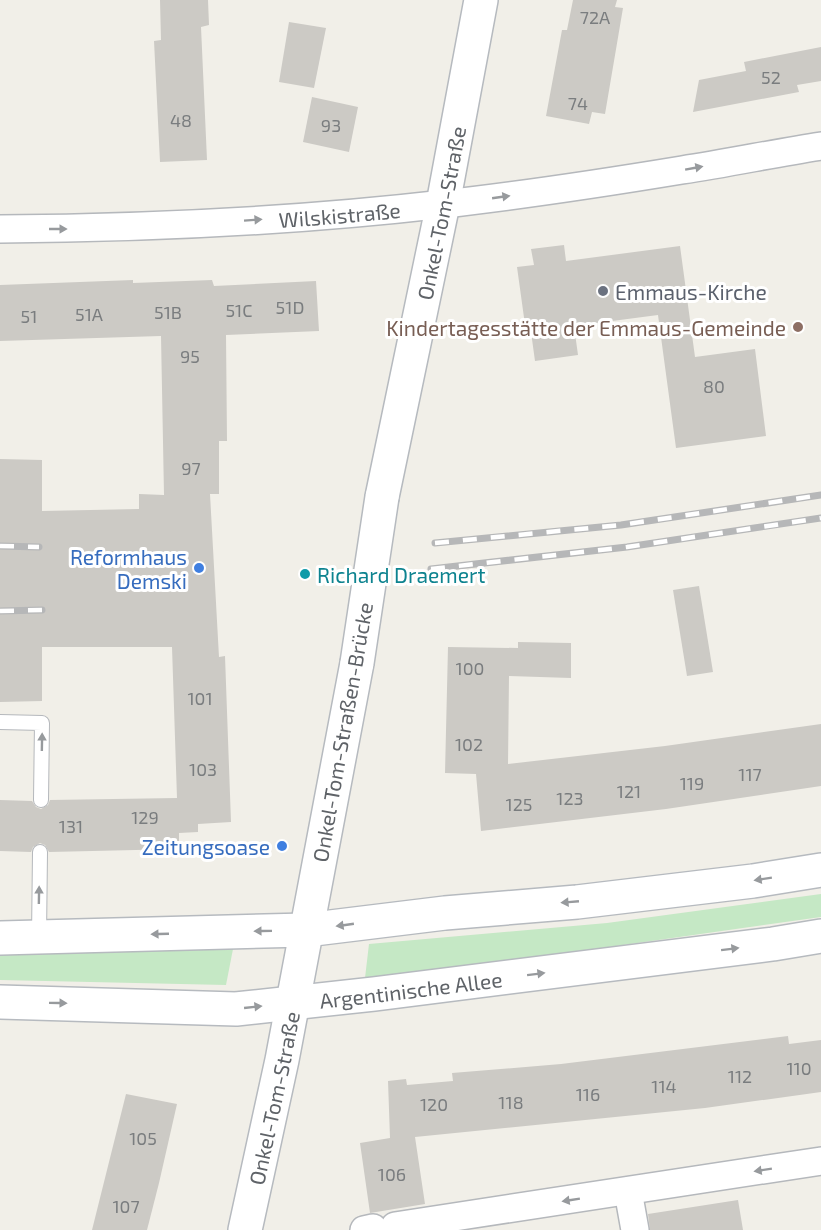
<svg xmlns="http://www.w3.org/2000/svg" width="821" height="1230" font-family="'Exo 2',sans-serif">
  <rect width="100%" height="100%" fill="#f1efe8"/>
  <g fill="#c5e8c5">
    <polygon points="821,894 821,917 609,947 365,978 369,944 607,923"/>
    <polygon points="233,949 226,985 0,980 0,955"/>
  </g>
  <g fill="#cccac5">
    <polygon points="160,0 208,0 209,25 201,27 207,160 160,162 154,41 161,40"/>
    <polygon points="573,0 617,0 615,7 623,8 605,114 592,112 589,124 546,116 562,30 567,30"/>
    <polygon points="289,22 326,28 314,88 279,82"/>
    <polygon points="821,47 821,81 797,85 799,92 693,112 699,80 746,71 744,62"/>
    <polygon points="312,97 358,107 349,152 303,142"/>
    <polygon points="564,245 566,261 680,246 695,357 755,349 766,436 676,448 658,315 574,326 578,355 535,361 531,332 526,332 517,267 534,265 531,249"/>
    <polygon points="133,280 133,283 212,280 214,286 316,281 319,331 226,335 227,441 219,441 219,494 210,494 219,657 225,656 231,822 198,824 198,832 179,833 179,849 49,852 45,845 40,843 33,847 31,852 0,851 0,800 32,801 36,807 41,809 48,805 50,800 177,798 172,647 42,647 42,701 0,702 0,459 42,460 42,511 139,509 139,494 164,495 161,336 0,341 0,285"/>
    <polygon points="699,586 713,672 687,676 673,590"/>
    <polygon points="518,642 571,643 571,678 509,676 508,764 665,746 821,724 821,786 666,809 481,831 476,774 445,773 448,647 518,648"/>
    <polygon points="788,1036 789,1044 821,1040 821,1092 705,1108 415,1137 425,1204 370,1213 360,1143 390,1138 388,1081 406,1079 407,1085 453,1081 452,1073 561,1064"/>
    <polygon points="126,1094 177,1104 159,1183 147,1230 92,1230"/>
    <polygon points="738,1200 743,1230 650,1230 648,1214"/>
  </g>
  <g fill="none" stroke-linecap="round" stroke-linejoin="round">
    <g stroke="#b5b8bc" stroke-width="16">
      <g id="lane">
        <polyline points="0,722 42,723 41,800"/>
        <polyline points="39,937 40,852"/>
      </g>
    </g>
    <g stroke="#b5b8bc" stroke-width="30">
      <g id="street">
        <path id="s1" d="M0,229C148,228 297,221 444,204C524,195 603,183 682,170C729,163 775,153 821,146"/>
        <polyline points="628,1191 635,1230"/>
        <polyline points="395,1226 821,1161"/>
        <polyline points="364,1230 373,1228"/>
      </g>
    </g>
    <g stroke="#b6babf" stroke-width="36">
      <g id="secondary">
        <path id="s2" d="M382,497L443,204L481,0"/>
        <polyline points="0,938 306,930 445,913 577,902 753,881 821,870"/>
        <path id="s3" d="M0,1002L236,1009L374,994L773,944L821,936"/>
        <path id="s4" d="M245,1230L282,1060L357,663"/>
      </g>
    </g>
    <use href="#lane" stroke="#fff" stroke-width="14"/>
    <use href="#street" stroke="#fff" stroke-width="27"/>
    <use href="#secondary" stroke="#fff" stroke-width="33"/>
    <g stroke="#b6b7b8" stroke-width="7">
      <g id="rail">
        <polyline points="435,543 621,525 821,495"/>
        <polyline points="0,546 39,547"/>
        <polyline points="431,569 627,547 821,518"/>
        <polyline points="0,611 42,610"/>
      </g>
    </g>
    <use href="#rail" stroke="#fff" stroke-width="4.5" stroke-dasharray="14" stroke-linecap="butt"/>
    <g stroke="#b6babf" stroke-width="36" stroke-linecap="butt">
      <polyline id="secondary-bridge" points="357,663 382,497"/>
    </g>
    <use href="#secondary-bridge" stroke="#fff" stroke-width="33"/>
  </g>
  <defs><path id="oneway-solid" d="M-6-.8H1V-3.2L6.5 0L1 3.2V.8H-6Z" transform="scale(1.5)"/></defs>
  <g fill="#979a9d">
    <use href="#oneway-solid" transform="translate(694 168) rotate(-10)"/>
    <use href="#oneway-solid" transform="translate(501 197) rotate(-8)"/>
    <use href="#oneway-solid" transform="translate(253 220) rotate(-4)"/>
    <use href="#oneway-solid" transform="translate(58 229)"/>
    <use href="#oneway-solid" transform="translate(42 742) rotate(-89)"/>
    <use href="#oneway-solid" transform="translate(763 879) rotate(171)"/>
    <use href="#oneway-solid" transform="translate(39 895) rotate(-89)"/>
    <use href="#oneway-solid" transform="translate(570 902) rotate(175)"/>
    <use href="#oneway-solid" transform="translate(345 925) rotate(172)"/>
    <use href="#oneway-solid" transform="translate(263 931) rotate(179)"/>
    <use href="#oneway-solid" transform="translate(160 934) rotate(178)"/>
    <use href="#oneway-solid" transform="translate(730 949) rotate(-7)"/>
    <use href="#oneway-solid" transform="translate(536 974) rotate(-7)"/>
    <use href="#oneway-solid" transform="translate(58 1003) rotate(1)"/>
    <use href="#oneway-solid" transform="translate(253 1007) rotate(-6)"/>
    <use href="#oneway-solid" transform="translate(763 1170) rotate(171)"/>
    <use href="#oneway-solid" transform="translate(571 1200) rotate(171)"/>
  </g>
  <circle fill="#6b7280" stroke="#fff" stroke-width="2" cx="603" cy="291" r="6"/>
  <circle fill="#8d6e63" stroke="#fff" stroke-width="2" cx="798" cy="327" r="6"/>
  <g fill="#3f7fe0" stroke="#fff" stroke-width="2">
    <circle cx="199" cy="568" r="6"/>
    <circle cx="282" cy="846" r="6"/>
  </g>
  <circle fill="#0f9aa8" stroke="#fff" stroke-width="2" cx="305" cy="574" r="6"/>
  <g text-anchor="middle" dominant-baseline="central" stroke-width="6" stroke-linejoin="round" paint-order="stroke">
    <g font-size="18" fill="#7a7d7f">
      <text x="595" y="17">72A</text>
      <text x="771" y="77">52</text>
      <text x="578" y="103">74</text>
      <text x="181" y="120">48</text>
      <text x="331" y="125">93</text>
      <text x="290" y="307">51D</text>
      <text x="239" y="310">51C</text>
      <text x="168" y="312">51B</text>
      <text x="89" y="314">51A</text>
      <text x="29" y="316">51</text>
      <text x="190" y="356">95</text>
      <text x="714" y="386">80</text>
      <text x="191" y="468">97</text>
      <text x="470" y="668">100</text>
      <text x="200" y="698">101</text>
      <text x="469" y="744">102</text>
      <text x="203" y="769">103</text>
      <text x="750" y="774">117</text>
      <text x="692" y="783">119</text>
      <text x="629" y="791">121</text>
      <text x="570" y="798">123</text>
      <text x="519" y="804">125</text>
      <text x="145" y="817">129</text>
      <text x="71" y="826">131</text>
      <text x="799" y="1068">110</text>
      <text x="740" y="1076">112</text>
      <text x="664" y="1086">114</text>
      <text x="588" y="1094">116</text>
      <text x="511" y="1102">118</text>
      <text x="434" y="1104">120</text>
      <text x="143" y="1138">105</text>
      <text x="392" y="1174">106</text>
      <text x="126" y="1206">107</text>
    </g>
    <g font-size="21" fill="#5f6368" stroke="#fff">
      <text stroke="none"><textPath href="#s1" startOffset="340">Wilskistraße</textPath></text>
      <text stroke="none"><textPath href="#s2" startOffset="290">Onkel-Tom-Straße</textPath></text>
      <text transform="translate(342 732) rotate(-80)">Onkel-Tom-Straßen-Brücke</text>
      <text stroke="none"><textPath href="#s3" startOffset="412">Argentinische Allee</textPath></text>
      <text stroke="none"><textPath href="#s4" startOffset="135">Onkel-Tom-Straße</textPath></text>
    </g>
    <g font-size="21" fill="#5b616d" stroke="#fff" text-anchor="start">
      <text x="615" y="291">Emmaus-Kirche</text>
    </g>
    <g font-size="21" fill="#785e54" stroke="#fff" text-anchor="end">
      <text x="786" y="327">Kindertagesstätte der Emmaus-Gemeinde</text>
    </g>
    <g font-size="21" fill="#366cbe" stroke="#fff" text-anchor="end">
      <text x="187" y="556">Reformhaus<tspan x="187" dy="24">Demski</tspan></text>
      <text x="270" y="846">Zeitungsoase</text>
    </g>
    <g font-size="21" fill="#0d838f" stroke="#fff" text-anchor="start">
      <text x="317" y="574">Richard Draemert</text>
    </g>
  </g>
</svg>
